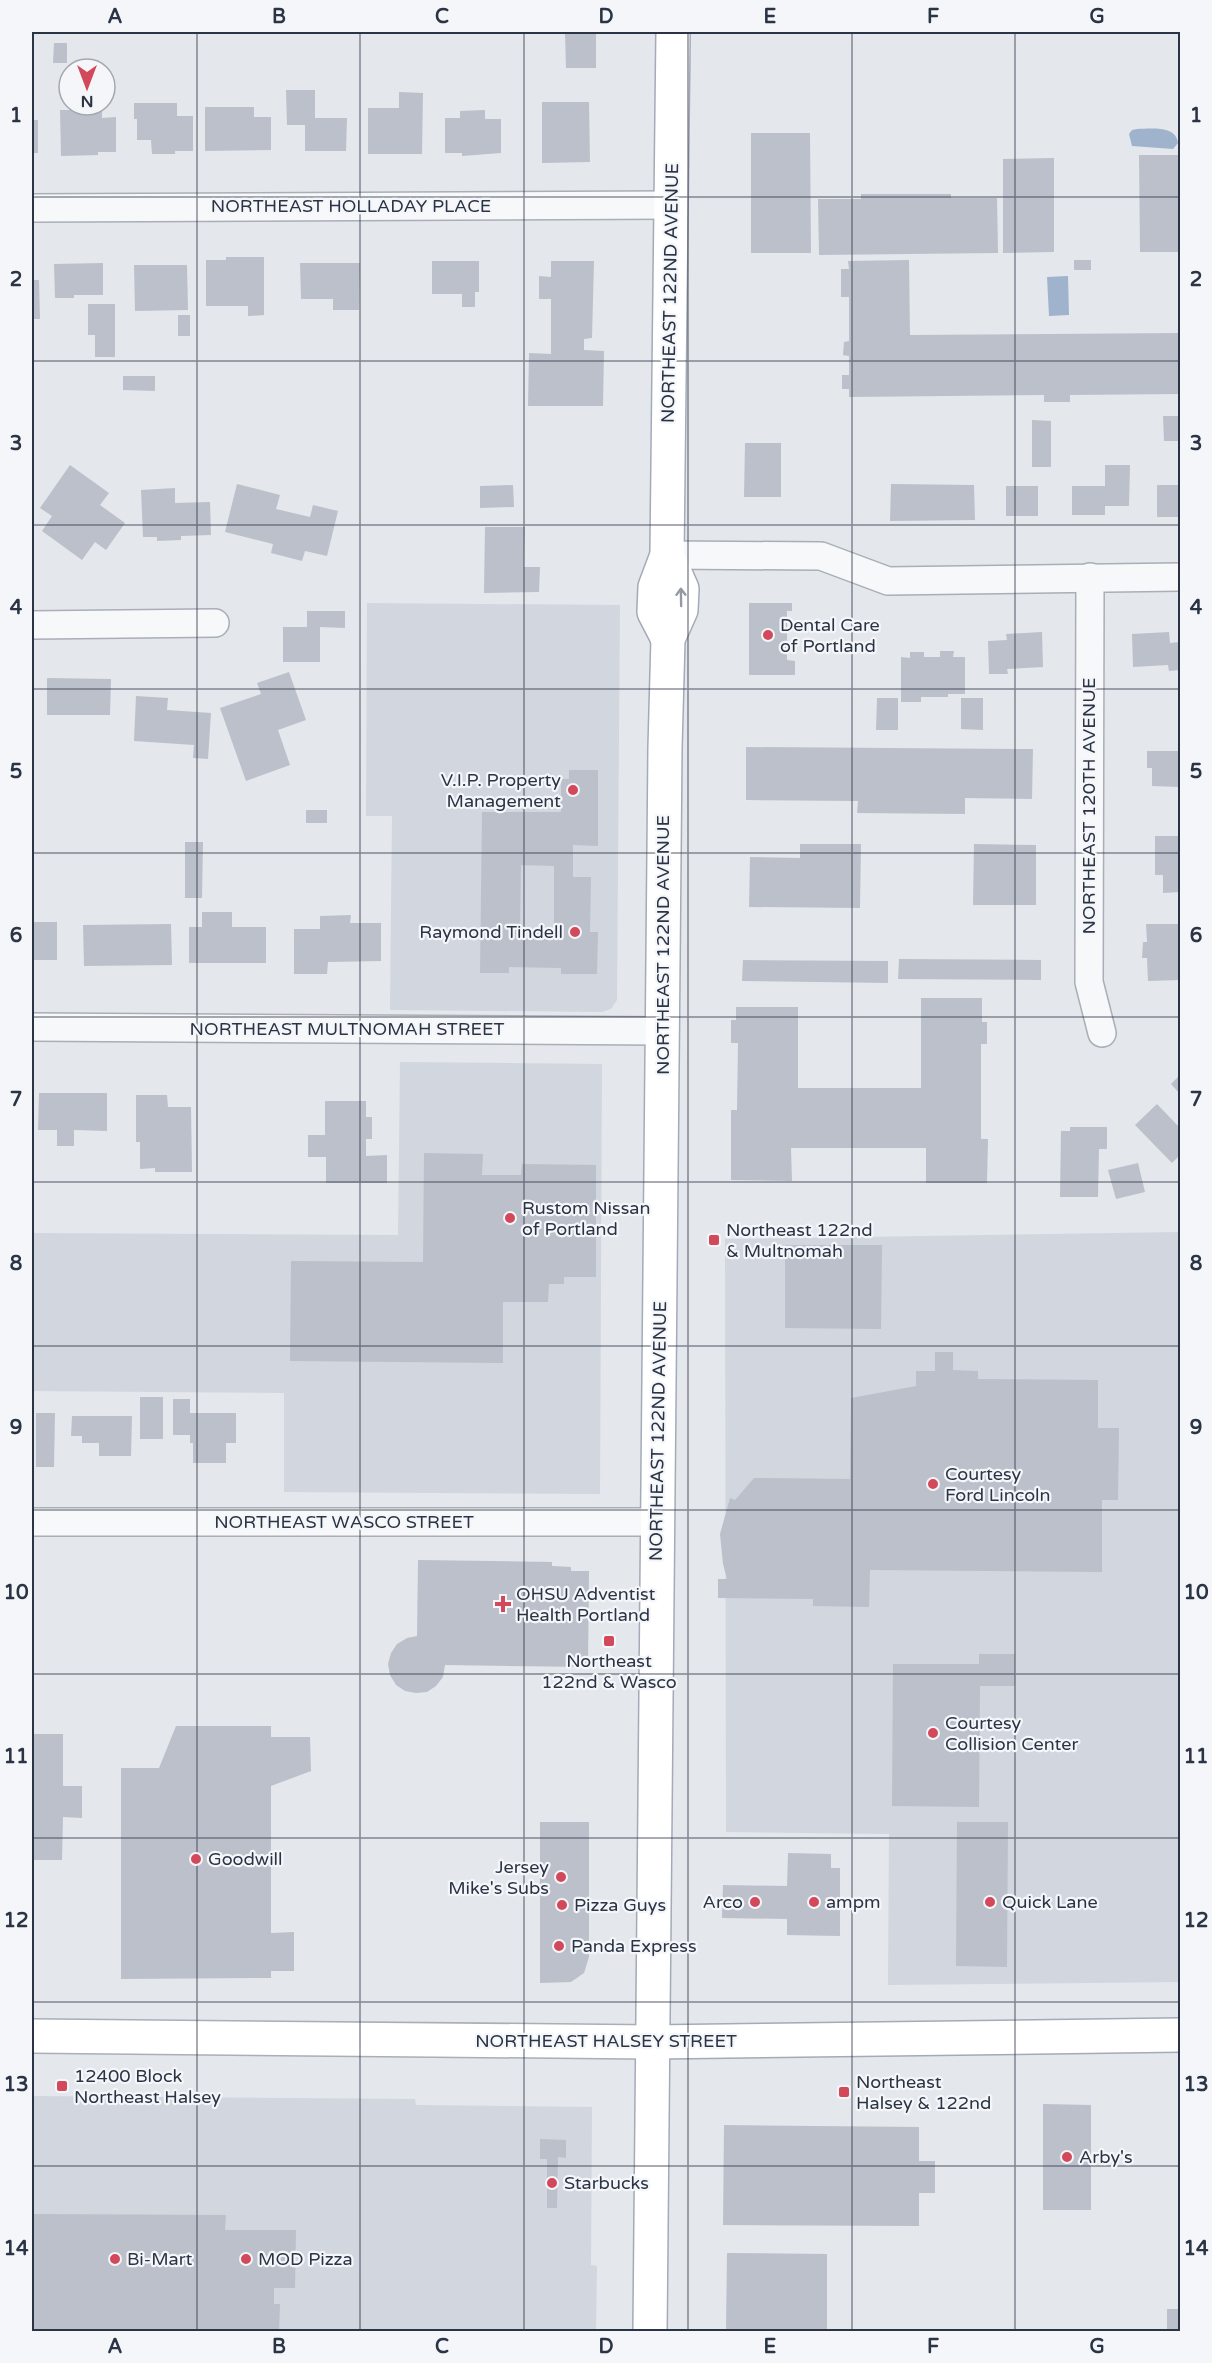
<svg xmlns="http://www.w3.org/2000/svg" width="1212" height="2363" font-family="'Varela Round',sans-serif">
  <rect width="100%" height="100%" fill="#e4e7ec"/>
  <g fill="#d2d6de">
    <polygon points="367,603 620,605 617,1000 611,1009 602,1012 390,1010 392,816 366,816"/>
    <polygon points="400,1062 602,1064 600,1494 284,1492 284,1393 32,1391 32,1233 398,1235"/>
    <polygon points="1180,1232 1180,1982 888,1985 889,1834 726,1832 725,1239"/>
    <polygon points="32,2096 415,2099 416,2105 592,2107 591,2265 597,2266 596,2331 32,2332"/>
  </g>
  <g fill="#9fb4cc">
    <path d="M1137,129C1150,129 1176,125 1178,143L1173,149L1132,146L1129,134L1132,130Z"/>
    <polygon points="1068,276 1069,315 1049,316 1047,277"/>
  </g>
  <g fill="#bbc0ca" fill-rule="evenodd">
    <polygon points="565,32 596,32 596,68 566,68"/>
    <polygon points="54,43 67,43 67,63 53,63"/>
    <polygon points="286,90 315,90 315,118 347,118 346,151 305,151 305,125 287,125"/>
    <polygon points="399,92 423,93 422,154 368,154 368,108 399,108"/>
    <polygon points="542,102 589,102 590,162 542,163"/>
    <polygon points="134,103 177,103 177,116 193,116 193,151 175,151 175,154 152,154 151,140 137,140 137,119 134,119"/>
    <polygon points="81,105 102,105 102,118 116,117 116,152 98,152 98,155 61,156 60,110 80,110"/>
    <polygon points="205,107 254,107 254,117 271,117 271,150 205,151"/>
    <polygon points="485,110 485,119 501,119 501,153 462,156 462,153 445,153 445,118 460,118 460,111"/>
    <rect x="32" y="120" width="6" height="33"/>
    <polygon points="751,133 810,133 811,253 751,253"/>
    <polygon points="1139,155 1180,155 1180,252 1140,252"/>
    <polygon points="1054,158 1054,252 1003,253 1003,159"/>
    <polygon points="861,194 951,194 951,198 997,198 998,253 819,255 818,199 861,199"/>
    <polygon points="226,257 264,257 264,315 248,316 248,306 206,306 206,260 226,260"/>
    <polygon points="909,260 910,335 1180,333 1180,394 1070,395 1070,402 1044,402 1044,395 849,397 849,389 842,389 842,375 849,375 849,356 843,355 844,342 849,341 849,297 841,297 841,269 849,269 848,261"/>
    <rect x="1074" y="260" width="17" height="10"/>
    <polygon points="432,261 479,261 479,292 475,292 475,307 462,307 462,294 432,294"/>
    <polygon points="551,261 594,261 592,338 584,339 584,350 604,351 603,406 528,406 529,353 551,354 551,299 539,299 539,276 551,277"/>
    <polygon points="103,263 103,295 74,295 74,298 55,298 54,264"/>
    <polygon points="300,263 360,263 359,310 333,310 333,299 301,299"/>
    <polygon points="134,265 187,265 188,310 135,311"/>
    <polygon points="32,280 39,280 40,319 32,319"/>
    <polygon points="88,304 115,304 115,357 95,357 95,335 88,335"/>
    <rect x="178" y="315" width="12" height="21"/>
    <polygon points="123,376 155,376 155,391 123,390"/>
    <polygon points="1163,416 1180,416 1180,441 1164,441"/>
    <polygon points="1032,420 1051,421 1051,467 1032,467"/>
    <polygon points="745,443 781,443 781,497 744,497"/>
    <polygon points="70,465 109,493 100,505 125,523 106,550 95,542 82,560 42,531 52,516 40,508"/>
    <polygon points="1105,465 1130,465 1129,506 1105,506 1105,515 1072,515 1072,486 1105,486"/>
    <polygon points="237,484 280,495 276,509 310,517 313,505 338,511 327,556 305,551 302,561 271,553 273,544 225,532"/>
    <polygon points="891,484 974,485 975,520 890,521"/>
    <polygon points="513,485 514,507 480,508 480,486"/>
    <rect x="1157" y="485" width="23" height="32"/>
    <rect x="1006" y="486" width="32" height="30"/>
    <polygon points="175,488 175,503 210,502 211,535 181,536 181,540 157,541 157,537 143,537 141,490"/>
    <polygon points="485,527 525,527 524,567 540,567 539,592 484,593"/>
    <polygon points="749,603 792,603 792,611 787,611 787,660 795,661 795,675 749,675"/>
    <polygon points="307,611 345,611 345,628 320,627 320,662 283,662 283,627 307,627"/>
    <polygon points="1042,632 1043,667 1007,669 1008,674 989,674 988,641 1007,640 1006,634"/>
    <polygon points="1169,632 1170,643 1180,642 1180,670 1169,671 1168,665 1133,667 1132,634"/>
    <polygon points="940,651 954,651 953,657 965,657 965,694 948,694 948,697 921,697 921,702 901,702 901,657 910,658 910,652 924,652 924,657 940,657"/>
    <polygon points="289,672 306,720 278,730 290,765 246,781 220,708 261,694 257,683"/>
    <polygon points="47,678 111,679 110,715 47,715"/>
    <polygon points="136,696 168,698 167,710 211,713 208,759 193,758 194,745 134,741"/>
    <polygon points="877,698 898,698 898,730 876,730"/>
    <polygon points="961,698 983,698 983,730 961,729"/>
    <polygon points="746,747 1033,749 1032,799 965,798 965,814 857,813 858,801 746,800"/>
    <polygon points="1147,751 1180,751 1180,787 1152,786 1152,768 1147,768"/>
    <path d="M569,770H598V846L573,845V877H591L590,932H598L597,974H561V968L509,967V973H480L482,812H561V779H569ZM521,865L554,866V931L520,930Z"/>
    <rect x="306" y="810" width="21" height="13"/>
    <polygon points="1155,836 1180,836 1180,892 1163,893 1163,875 1155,875"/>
    <polygon points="185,842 203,842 202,898 185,898"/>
    <polygon points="800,844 861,844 860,908 749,907 750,857 800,858"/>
    <polygon points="974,844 1036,845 1036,905 973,905"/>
    <polygon points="202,912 232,912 232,927 266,927 266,963 189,963 189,927 202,927"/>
    <polygon points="351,915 350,923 381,923 381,961 328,962 327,974 294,974 294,929 320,929 320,916"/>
    <rect x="32" y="922" width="25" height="38"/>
    <polygon points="171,924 172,965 84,966 83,925"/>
    <polygon points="1146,924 1180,924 1180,980 1148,981 1147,958 1142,958 1143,942 1147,942"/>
    <polygon points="899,959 1041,960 1041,980 898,979"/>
    <polygon points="743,960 888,961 888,983 742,981"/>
    <polygon points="921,998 982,998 982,1022 987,1022 987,1044 981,1044 981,1139 988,1139 987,1183 926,1183 926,1148 791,1148 792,1181 731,1180 731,1110 737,1110 738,1043 731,1043 731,1020 736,1020 736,1007 798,1007 798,1088 921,1088"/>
    <polygon points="1180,1075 1180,1094 1171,1084"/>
    <polygon points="39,1093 107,1093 107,1131 74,1130 74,1146 57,1146 57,1130 38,1130"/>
    <polygon points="136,1095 167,1095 168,1107 191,1107 192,1172 155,1172 155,1168 140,1169 140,1142 136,1142"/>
    <polygon points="325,1101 366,1101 366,1117 372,1117 372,1139 366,1139 366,1156 387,1155 387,1183 326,1183 326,1157 308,1157 308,1135 325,1135"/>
    <polygon points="1157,1104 1180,1128 1180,1155 1172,1163 1135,1125"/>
    <polygon points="1070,1127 1107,1127 1107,1149 1099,1149 1098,1197 1060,1197 1061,1131 1070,1131"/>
    <polygon points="424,1153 483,1154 482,1175 521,1175 522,1164 596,1165 596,1277 564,1277 564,1284 549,1284 548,1302 503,1302 503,1363 290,1361 291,1261 423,1262"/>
    <polygon points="1138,1163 1145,1192 1116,1199 1108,1170"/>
    <polygon points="785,1245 882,1245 881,1329 785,1328"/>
    <polygon points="935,1352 953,1352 953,1370 978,1371 978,1379 1098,1380 1098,1428 1119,1428 1118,1500 1102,1500 1102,1572 870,1570 869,1607 813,1606 813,1599 718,1598 718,1579 727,1579 723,1564 720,1534 730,1498 735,1500 754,1478 850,1479 851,1398 916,1386 916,1371 935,1371"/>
    <rect x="140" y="1397" width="23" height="42"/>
    <polygon points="173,1399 190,1399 190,1413 236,1413 236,1443 226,1443 226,1463 193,1463 193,1443 190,1443 190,1435 173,1435"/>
    <polygon points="36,1413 55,1413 54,1467 36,1467"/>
    <polygon points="72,1416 132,1416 131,1456 99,1456 99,1443 82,1443 82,1436 71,1436"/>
    <polygon points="418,1560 552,1562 552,1566 571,1567 571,1571 589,1571 588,1667 445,1665 443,1677 436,1686 427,1692 416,1693 405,1691 396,1685 390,1675 388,1664 391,1653 397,1644 407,1638 417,1636"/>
    <polygon points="979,1654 1015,1654 1015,1686 980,1686 979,1807 892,1806 893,1664 979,1664"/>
    <polygon points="176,1726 271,1726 271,1737 310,1737 311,1771 271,1786 271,1933 294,1932 294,1971 271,1971 271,1978 121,1979 121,1768 159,1768"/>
    <polygon points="32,1734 63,1734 63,1786 82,1786 82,1818 63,1817 62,1860 32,1860"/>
    <polygon points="540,1822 589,1822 589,1957 584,1973 571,1982 540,1983"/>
    <polygon points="957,1822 1008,1822 1007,1967 956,1966"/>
    <polygon points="788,1853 831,1854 831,1868 840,1868 840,1936 787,1935 787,1919 722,1918 723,1885 787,1886"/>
    <polygon points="1043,2104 1091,2105 1091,2210 1043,2210"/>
    <polygon points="724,2125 919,2127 919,2161 935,2161 935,2193 919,2193 919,2226 723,2225"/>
    <polygon points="540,2139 566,2140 566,2158 558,2157 557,2208 547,2208 547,2159 540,2159"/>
    <polygon points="32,2214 226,2215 225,2230 296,2230 295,2288 274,2288 274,2304 280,2304 279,2332 32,2332"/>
    <polygon points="727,2253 827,2254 827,2332 726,2332"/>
    <rect x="1167" y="2309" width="13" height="23"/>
  </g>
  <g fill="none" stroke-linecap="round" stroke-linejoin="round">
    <g stroke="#a9aeb7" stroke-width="30">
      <g id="street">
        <polyline points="32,208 671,205"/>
        <polyline points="667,555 821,556 888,581 1180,577"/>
        <polyline points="1090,577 1089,982 1102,1033"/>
        <polyline points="32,625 215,623"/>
        <polyline points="32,1027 663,1031"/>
        <polyline points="32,1522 657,1522"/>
      </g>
    </g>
    <g stroke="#a9aeb7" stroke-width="36">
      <polyline id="secondary" points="32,2036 652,2042"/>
    </g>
    <g stroke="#a3abb8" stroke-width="36">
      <g id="primary">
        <polyline points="668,639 654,612 655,587 667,555 673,32"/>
        <polyline points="652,2042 1180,2035"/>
        <polyline points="650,2332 665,748 668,639 681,610 682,589 667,555"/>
      </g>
    </g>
    <use href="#street" stroke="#f7f8fa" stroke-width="27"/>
    <use href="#secondary" stroke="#fff" stroke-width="33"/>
    <use href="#primary" stroke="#fff" stroke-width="33"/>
  </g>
  <defs><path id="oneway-shaft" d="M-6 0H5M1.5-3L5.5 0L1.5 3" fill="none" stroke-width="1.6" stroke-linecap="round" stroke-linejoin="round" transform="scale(1.5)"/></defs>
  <use stroke="#959aa2" href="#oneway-shaft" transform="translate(681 597) rotate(-91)"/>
  <path fill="none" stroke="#2b3445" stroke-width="1.5" stroke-opacity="0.55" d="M197,32V2332M360,32V2332M524,32V2332M688,32V2332M852,32V2332M1015,32V2332M32,197H1180M32,361H1180M32,525H1180M32,689H1180M32,853H1180M32,1017H1180M32,1182H1180M32,1346H1180M32,1510H1180M32,1674H1180M32,1838H1180M32,2002H1180M32,2166H1180"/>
  <g fill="#d1495b" stroke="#f4f6f9" stroke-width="2">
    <circle cx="768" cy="635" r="6"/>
    <circle cx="573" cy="790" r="6"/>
    <circle cx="575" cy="932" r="6"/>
    <circle cx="510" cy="1218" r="6"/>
    <rect x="708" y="1234" width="12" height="12" rx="3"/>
    <circle cx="933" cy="1484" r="6"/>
    <path d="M500 1595h6v6h6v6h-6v6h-6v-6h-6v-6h6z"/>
    <rect x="603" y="1635" width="12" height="12" rx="3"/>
    <circle cx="933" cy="1733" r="6"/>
    <circle cx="196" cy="1859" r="6"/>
    <circle cx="561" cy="1877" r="6"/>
    <circle cx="755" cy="1902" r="6"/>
    <circle cx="814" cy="1902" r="6"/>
    <circle cx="990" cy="1902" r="6"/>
    <circle cx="562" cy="1905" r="6"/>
    <circle cx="559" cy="1946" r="6"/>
    <rect x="56" y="2080" width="12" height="12" rx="3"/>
    <rect x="838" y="2086" width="12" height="12" rx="3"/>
    <circle cx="1067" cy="2157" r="6"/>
    <circle cx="552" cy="2183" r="6"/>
    <circle cx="115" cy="2259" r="6"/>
    <circle cx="246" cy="2259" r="6"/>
  </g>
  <g text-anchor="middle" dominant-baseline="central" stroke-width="4.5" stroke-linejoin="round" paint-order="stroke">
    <g font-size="18" fill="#2b3445" stroke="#f4f6f9">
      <text x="351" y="206">NORTHEAST HOLLADAY PLACE</text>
      <text transform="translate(670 293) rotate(-89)">NORTHEAST 122ND AVENUE</text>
      <text transform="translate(1089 806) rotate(-90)">NORTHEAST 120TH AVENUE</text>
      <text transform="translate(663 945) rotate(-90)">NORTHEAST 122ND AVENUE</text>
      <text x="347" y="1029">NORTHEAST MULTNOMAH STREET</text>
      <text transform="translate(658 1431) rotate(-89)">NORTHEAST 122ND AVENUE</text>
      <text x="344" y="1522">NORTHEAST WASCO STREET</text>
      <text x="606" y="2041">NORTHEAST HALSEY STREET</text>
    </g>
    <g font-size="18" fill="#2b3445" stroke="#f4f6f9" text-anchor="start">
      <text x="780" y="625">Dental Care<tspan x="780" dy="21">of Portland</tspan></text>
      <text x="561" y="780" text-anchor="end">V.I.P. Property<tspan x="561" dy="21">Management</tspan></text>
      <text x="563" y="932" text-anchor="end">Raymond Tindell</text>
      <text x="522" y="1208">Rustom Nissan<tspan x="522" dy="21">of Portland</tspan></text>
      <text x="726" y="1230">Northeast 122nd<tspan x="726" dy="21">&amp; Multnomah</tspan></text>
      <text x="945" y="1474">Courtesy<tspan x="945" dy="21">Ford Lincoln</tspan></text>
      <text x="516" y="1594">OHSU Adventist<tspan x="516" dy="21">Health Portland</tspan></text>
      <text x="609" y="1661" text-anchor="middle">Northeast<tspan x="609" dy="21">122nd &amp; Wasco</tspan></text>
      <text x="945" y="1723">Courtesy<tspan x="945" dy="21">Collision Center</tspan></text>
      <text x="208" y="1859">Goodwill</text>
      <text x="549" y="1867" text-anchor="end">Jersey<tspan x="549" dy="21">Mike's Subs</tspan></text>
      <text x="743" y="1902" text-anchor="end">Arco</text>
      <text x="826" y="1902">ampm</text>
      <text x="1002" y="1902">Quick Lane</text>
      <text x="574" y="1905">Pizza Guys</text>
      <text x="571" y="1946">Panda Express</text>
      <text x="74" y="2076">12400 Block<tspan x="74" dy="21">Northeast Halsey</tspan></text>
      <text x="856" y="2082">Northeast<tspan x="856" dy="21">Halsey &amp; 122nd</tspan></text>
      <text x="1079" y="2157">Arby's</text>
      <text x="564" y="2183">Starbucks</text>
      <text x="127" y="2259">Bi-Mart</text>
      <text x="258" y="2259">MOD Pizza</text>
    </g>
  </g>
  <rect width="1212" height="2363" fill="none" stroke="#f4f6f9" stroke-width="66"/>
  <g transform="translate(87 87) rotate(180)"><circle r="28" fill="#f4f6f9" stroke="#a4a8b1" stroke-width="1.5"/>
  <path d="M0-4.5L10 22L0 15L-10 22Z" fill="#d1495b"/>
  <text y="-9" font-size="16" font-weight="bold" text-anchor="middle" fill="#2b3445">N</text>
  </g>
  <rect x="33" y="33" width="1146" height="2297" fill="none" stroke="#2b3445" stroke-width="2"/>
  <g font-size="20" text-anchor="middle" font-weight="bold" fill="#2b3445">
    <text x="115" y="23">A</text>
    <text x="279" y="23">B</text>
    <text x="442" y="23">C</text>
    <text x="606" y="23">D</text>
    <text x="770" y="23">E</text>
    <text x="933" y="23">F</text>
    <text x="1097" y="23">G</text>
    <text x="16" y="122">1</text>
    <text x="1196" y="122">1</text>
    <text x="16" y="286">2</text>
    <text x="1196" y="286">2</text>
    <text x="16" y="450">3</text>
    <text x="1196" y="450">3</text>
    <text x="16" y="614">4</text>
    <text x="1196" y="614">4</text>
    <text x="16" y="778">5</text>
    <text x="1196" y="778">5</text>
    <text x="16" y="942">6</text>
    <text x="1196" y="942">6</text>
    <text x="16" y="1106">7</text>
    <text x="1196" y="1106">7</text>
    <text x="16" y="1270">8</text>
    <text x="1196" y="1270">8</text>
    <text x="16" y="1434">9</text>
    <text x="1196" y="1434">9</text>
    <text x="16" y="1599">10</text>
    <text x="1196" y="1599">10</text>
    <text x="16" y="1763">11</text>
    <text x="1196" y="1763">11</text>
    <text x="16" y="1927">12</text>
    <text x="1196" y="1927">12</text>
    <text x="16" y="2091">13</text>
    <text x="1196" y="2091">13</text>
    <text x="16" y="2255">14</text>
    <text x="1196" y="2255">14</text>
    <text x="115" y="2353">A</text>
    <text x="279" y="2353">B</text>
    <text x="442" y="2353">C</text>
    <text x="606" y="2353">D</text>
    <text x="770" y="2353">E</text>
    <text x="933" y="2353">F</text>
    <text x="1097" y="2353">G</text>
  </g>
</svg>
